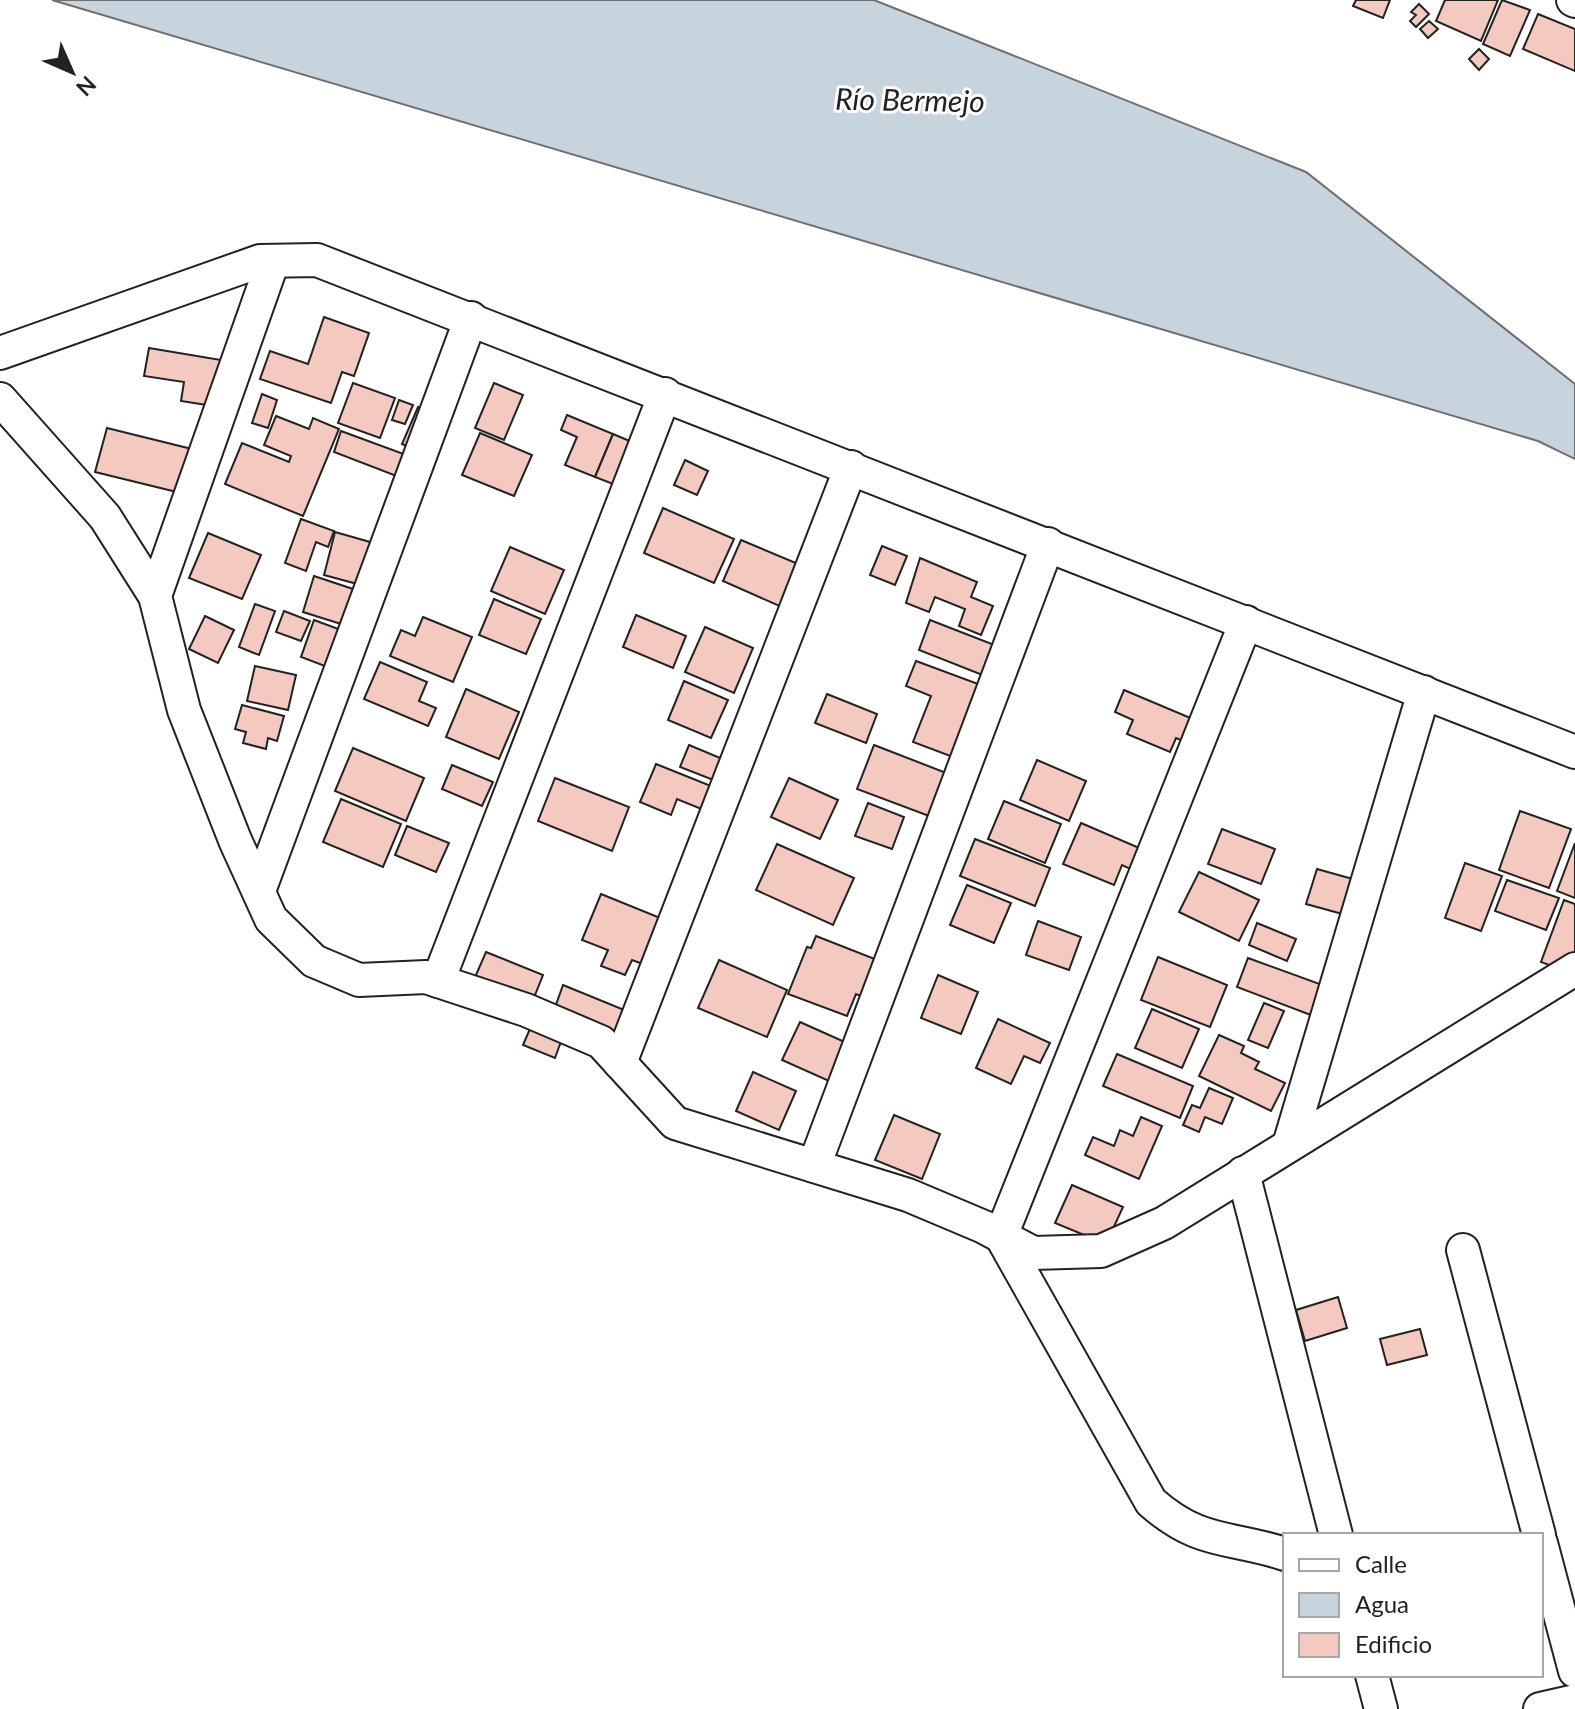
<svg xmlns="http://www.w3.org/2000/svg" width="1575" height="1709" font-family="Lato,sans-serif">
  <rect width="100%" height="100%" fill="#fff"/>
  <polygon fill="#c7d3dd" stroke="#6f6f6f" stroke-width="2" points="52,0 874,0 1306,172 1575,384 1575,459 1538,441"/>
  <g fill="#f3c9c0" stroke="#222" stroke-width="2">
    <polygon points="1356,0 1390,0 1383,18 1353,6"/>
    <polygon points="1445,0 1498,0 1481,41 1436,21"/>
    <polygon points="1502,0 1530,10 1510,56 1483,44"/>
    <polygon points="1419,4 1429,14 1416,27 1410,21 1416,15 1411,12"/>
    <polygon points="1538,14 1575,29 1575,71 1523,49"/>
    <polygon points="1429,21 1438,29 1428,38 1420,29"/>
    <polygon points="1479,49 1489,59 1479,70 1469,59"/>
    <polygon points="324,317 369,333 354,376 342,372 331,403 260,379 270,351 308,364"/>
    <polygon points="149,348 233,362 226,408 181,401 184,382 144,376"/>
    <polygon points="353,383 395,398 380,438 338,423"/>
    <polygon points="494,383 523,395 504,440 475,428"/>
    <polygon points="262,394 277,400 268,428 252,423"/>
    <polygon points="399,400 413,405 405,424 392,420"/>
    <polygon points="418,407 437,415 421,453 402,444"/>
    <polygon points="567,415 613,434 595,477 565,465 577,437 561,430"/>
    <polygon points="276,416 309,429 313,418 339,429 303,516 225,484 242,443 289,462 291,456 264,445"/>
    <polygon points="107,428 200,451 189,495 95,472"/>
    <polygon points="341,431 420,460 412,482 334,452"/>
    <polygon points="480,433 532,455 514,496 462,475"/>
    <polygon points="613,434 644,447 626,489 595,477"/>
    <polygon points="685,460 708,471 697,495 674,485"/>
    <polygon points="663,508 734,539 714,583 644,553"/>
    <polygon points="301,519 334,531 328,547 316,542 306,571 285,563"/>
    <polygon points="335,532 377,544 361,585 324,575"/>
    <polygon points="208,533 261,555 242,599 189,578"/>
    <polygon points="741,540 803,566 784,608 723,581"/>
    <polygon points="882,546 907,556 895,585 870,575"/>
    <polygon points="510,547 564,570 545,614 491,591"/>
    <polygon points="920,558 977,582 971,597 993,606 981,635 959,626 965,609 935,597 929,612 906,603"/>
    <polygon points="314,576 368,594 357,629 303,612"/>
    <polygon points="494,599 541,619 526,654 479,635"/>
    <polygon points="255,604 275,611 259,655 239,647"/>
    <polygon points="284,611 310,621 301,641 276,632"/>
    <polygon points="636,615 686,636 673,668 623,647"/>
    <polygon points="205,616 234,630 218,663 189,649"/>
    <polygon points="423,617 472,637 453,682 390,656 401,630 415,636"/>
    <polygon points="314,620 352,634 338,671 301,657"/>
    <polygon points="930,620 997,646 985,676 919,650"/>
    <polygon points="705,627 753,648 734,693 685,672"/>
    <polygon points="916,661 989,688 961,760 913,742 931,696 906,686"/>
    <polygon points="380,662 427,682 419,701 436,708 428,726 364,699"/>
    <polygon points="255,666 296,675 288,710 247,701"/>
    <polygon points="684,681 728,700 711,738 668,720"/>
    <polygon points="466,689 519,712 499,759 446,737"/>
    <polygon points="1124,690 1200,722 1191,744 1176,738 1170,752 1127,734 1133,720 1115,712"/>
    <polygon points="827,694 877,714 866,743 815,723"/>
    <polygon points="242,705 284,716 277,741 268,738 266,749 243,743 246,732 235,729"/>
    <polygon points="689,745 725,760 716,781 680,767"/>
    <polygon points="874,745 954,776 937,819 857,789"/>
    <polygon points="353,748 424,778 406,821 335,791"/>
    <polygon points="1037,760 1086,781 1069,821 1020,800"/>
    <polygon points="656,764 731,794 721,817 677,799 671,815 640,802"/>
    <polygon points="452,765 493,782 482,806 442,789"/>
    <polygon points="555,778 629,807 612,851 538,821"/>
    <polygon points="789,778 838,800 820,839 771,817"/>
    <polygon points="341,799 401,824 383,867 323,842"/>
    <polygon points="1004,801 1061,824 1045,863 988,839"/>
    <polygon points="868,803 904,817 892,849 855,836"/>
    <polygon points="1520,811 1571,829 1549,888 1499,870"/>
    <polygon points="1081,823 1144,850 1135,871 1122,865 1114,885 1063,864"/>
    <polygon points="407,826 449,843 436,872 395,855"/>
    <polygon points="1222,829 1275,849 1261,884 1208,864"/>
    <polygon points="975,839 1050,868 1035,906 960,876"/>
    <polygon points="1575,843 1575,898 1557,891"/>
    <polygon points="777,844 854,878 833,925 756,890"/>
    <polygon points="1465,863 1502,876 1481,931 1445,918"/>
    <polygon points="1317,869 1367,883 1357,918 1306,904"/>
    <polygon points="1199,872 1259,900 1239,941 1179,912"/>
    <polygon points="1507,880 1559,898 1546,930 1495,911"/>
    <polygon points="967,885 1011,903 994,943 950,925"/>
    <polygon points="601,894 680,926 662,971 632,960 625,975 601,966 608,950 582,940"/>
    <polygon points="1564,900 1575,904 1575,975 1541,962"/>
    <polygon points="1038,921 1081,937 1069,970 1026,955"/>
    <polygon points="1257,923 1296,939 1287,961 1249,945"/>
    <polygon points="816,936 885,963 870,1000 856,994 847,1016 788,994 807,947 811,948"/>
    <polygon points="486,952 543,975 527,1015 469,991"/>
    <polygon points="1158,957 1227,985 1210,1027 1141,1000"/>
    <polygon points="1248,958 1328,987 1316,1017 1237,987"/>
    <polygon points="719,960 787,990 767,1037 698,1008"/>
    <polygon points="938,975 978,992 961,1034 921,1018"/>
    <polygon points="563,985 639,1016 623,1060 547,1030"/>
    <polygon points="1264,1003 1284,1011 1268,1048 1248,1040"/>
    <polygon points="1152,1009 1199,1029 1182,1068 1135,1048"/>
    <polygon points="998,1019 1050,1043 1040,1063 1024,1056 1011,1084 976,1068"/>
    <polygon points="800,1022 847,1043 829,1081 782,1060"/>
    <polygon points="532,1024 563,1036 555,1058 523,1045"/>
    <polygon points="1219,1035 1244,1046 1241,1053 1259,1062 1255,1069 1285,1083 1271,1111 1199,1076"/>
    <polygon points="1117,1054 1193,1086 1180,1118 1103,1086"/>
    <polygon points="753,1072 796,1091 779,1130 736,1111"/>
    <polygon points="1209,1088 1233,1098 1222,1124 1205,1117 1199,1132 1183,1125 1192,1105 1200,1108"/>
    <polygon points="894,1115 940,1134 922,1179 875,1160"/>
    <polygon points="1141,1117 1162,1126 1139,1179 1085,1155 1093,1137 1114,1146 1120,1130 1133,1136"/>
    <polygon points="1072,1185 1123,1207 1106,1244 1055,1223"/>
    <polygon points="1338,1297 1347,1328 1305,1341 1296,1310"/>
    <polygon points="1420,1329 1427,1355 1387,1365 1380,1339"/>
  </g>
  <g fill="none" stroke-linecap="round" stroke-linejoin="round">
    <g stroke="#222" stroke-width="36">
      <g id="street">
        <polyline points="1573,0 1575,1"/>
        <polyline points="0,353 260,261 317,260 1575,752"/>
        <polyline points="0,399 105,517 155,596 184,710 235,840 271,919 314,961 359,980 426,977 526,1010 601,1042 675,1123 908,1195 984,1227 1033,1253 1101,1251 1164,1223 1575,969"/>
        <polyline points="155,596 273,261"/>
        <path d="M1246,622L1001,1236L1151,1502C1200,1545 1229,1536 1285,1554"/>
        <polyline points="259,891 471,318"/>
        <polyline points="438,981 665,394"/>
        <polyline points="620,1063 851,467"/>
        <polyline points="1289,1145 1424,692"/>
        <polyline points="814,1166 1048,544"/>
        <polyline points="1243,1173 1336,1535"/>
        <polyline points="1463,1250 1539,1535"/>
        <polyline points="1541,1543 1575,1671"/>
        <polyline points="1372,1675 1381,1709"/>
        <polyline points="1540,1709 1575,1701"/>
      </g>
    </g>
    <use href="#street" stroke="#fff" stroke-width="32"/>
  </g>
  <g text-anchor="middle" dominant-baseline="central" stroke-width="6" stroke-linejoin="round" paint-order="stroke">
    <g font-size="30" font-style="italic" fill="#222" stroke="#fff">
      <text transform="translate(910 99) rotate(1)">Río Bermejo</text>
    </g>
  </g>
  <rect x="1283" y="1533" width="260" height="144" fill="#ffffff" stroke="#a7a7a7" stroke-width="2"/>
  <rect x="1299" y="1559" width="40" height="12" fill="#ffffff" stroke="#a7a7a7" stroke-width="2"/>
  <text x="1355" y="1573" font-size="24" fill="#222222">Calle</text>
  <rect x="1299" y="1593" width="40" height="24" fill="#c7d3dd" stroke="#a7a7a7" stroke-width="2"/>
  <text x="1355" y="1613" font-size="24" fill="#222222">Agua</text>
  <rect x="1299" y="1633" width="40" height="24" fill="#f3c9c0" stroke="#a7a7a7" stroke-width="2"/>
  <text x="1355" y="1653" font-size="24" fill="#222222">Edificio</text>
  <g transform="translate(72 72) rotate(135)" stroke="#ffffff" stroke-width="6" paint-order="stroke">
  <path d="M0-6L14 30L0 20L-14 30Z" fill="#222222"/>
  <text y="-12" font-size="22" font-weight="bold" text-anchor="middle" fill="#222222">N</text>
  </g>
</svg>
